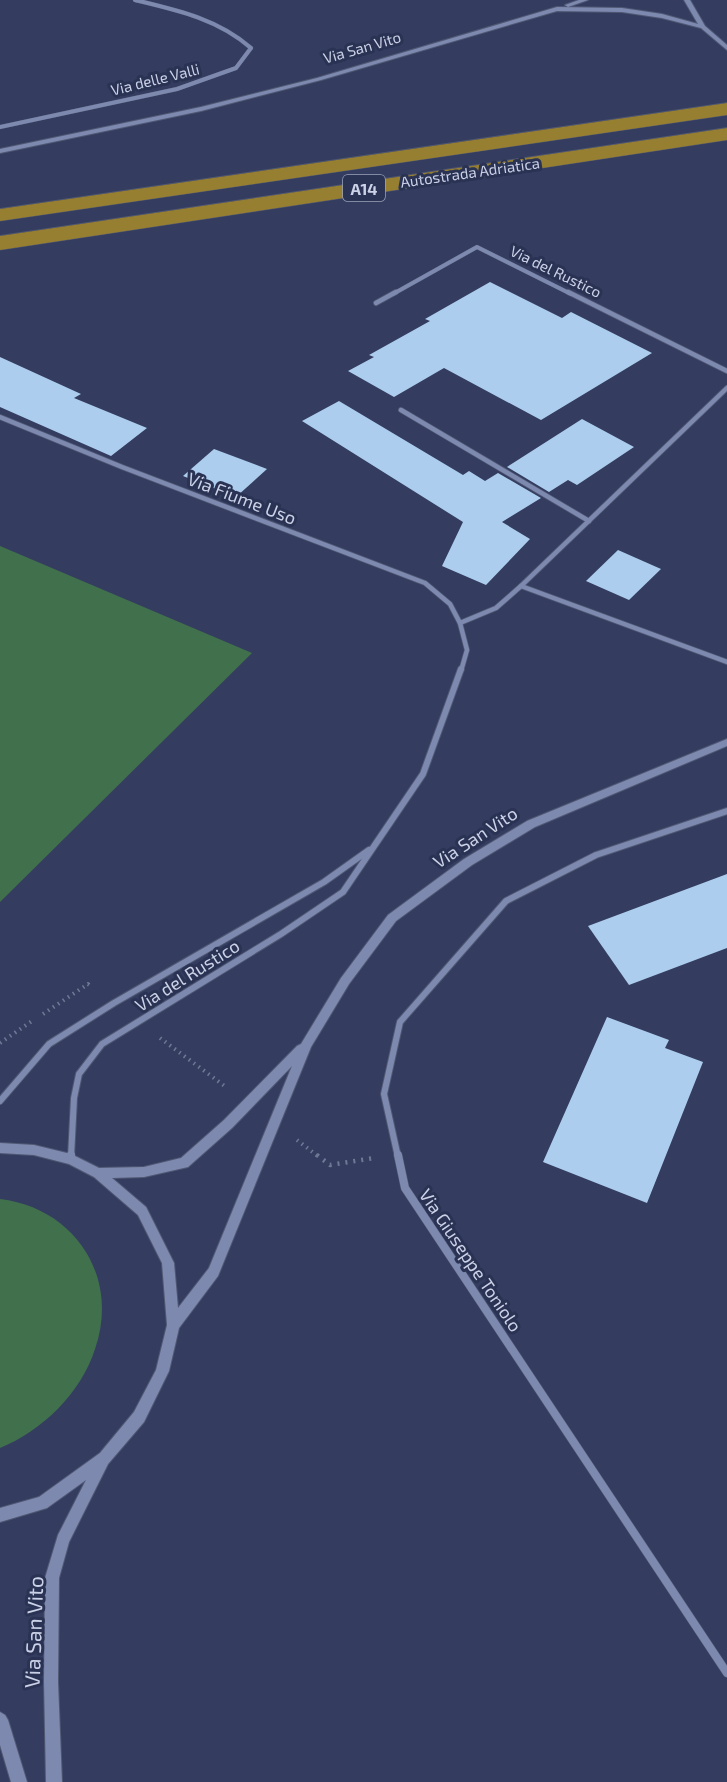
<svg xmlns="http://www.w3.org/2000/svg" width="727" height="1782" font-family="'Exo 2',sans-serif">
  <rect width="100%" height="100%" fill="#343d5f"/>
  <g fill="#41704d">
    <polygon points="0,546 252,653 0,902"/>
    <path d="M0,1199C75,1208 120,1277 95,1349C81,1393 42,1431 0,1448Z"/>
  </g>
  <g fill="#adcdef">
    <polygon points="490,282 562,318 571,312 652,353 541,420 444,368 394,397 348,371 374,357 369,355 430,321 425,319"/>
    <polygon points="0,357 81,394 74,398 147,428 111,456 0,407"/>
    <polygon points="339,401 463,475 469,471 485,481 498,473 541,498 502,522 530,539 486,585 442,566 463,522 302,421"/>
    <polygon points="582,419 634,447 577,485 568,480 549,492 507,467"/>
    <polygon points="214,449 267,469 236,497 183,476"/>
    <polygon points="618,550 661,569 629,600 586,581"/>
    <polygon points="727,874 727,948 629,985 588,926"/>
    <polygon points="607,1017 669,1040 665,1048 703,1062 647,1203 543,1162"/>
  </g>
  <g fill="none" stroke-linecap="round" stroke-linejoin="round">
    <g stroke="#505874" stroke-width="4.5">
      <g id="minor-far3">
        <path d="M0,127L177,89L236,68L251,48C218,19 177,10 135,0"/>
        <polyline points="393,294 477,247 571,294"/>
      </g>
    </g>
    <g stroke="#505874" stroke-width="6">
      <g id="minor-far2">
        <polyline points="568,292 727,371"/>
        <polyline points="376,303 396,292"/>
        <polyline points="401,410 589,521"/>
        <polyline points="0,417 122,467 425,583 450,604 460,623 467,650 461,671"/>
        <polyline points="521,586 727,662"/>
        <polyline points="460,623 496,608 521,586 727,388"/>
      </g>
    </g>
    <g stroke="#505874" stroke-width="8">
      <g id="minor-far1">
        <polyline points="0,1101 49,1044 114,1003 324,882 369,850"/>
        <polyline points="71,1157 74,1098 79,1074 102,1044 281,934 343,892 423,774 461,669"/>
        <polyline points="398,1157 384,1094 400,1022 506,901 596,855 727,811"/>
      </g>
    </g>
    <g stroke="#505874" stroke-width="9">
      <g id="minor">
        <polyline points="398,1155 405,1188 727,1673"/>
        <polyline points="71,1159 71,1155"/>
      </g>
    </g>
    <g stroke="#505874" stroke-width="2">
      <g id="tertiary">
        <polygon points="579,0 588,0 568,7 565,5"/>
        <polygon points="684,0 690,0 705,26 727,45 727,50 701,28 662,18 622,12 557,11 321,80 201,111 0,153 0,149 201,107 317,78 557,7 622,8 662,14 698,24"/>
        <path d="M727,739V746L535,827L472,865L396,921L349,984L311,1047L218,1276L179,1328L169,1371L144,1422L108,1464L69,1542L59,1578L58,1682L62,1782H46L44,1682L45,1578L58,1535L86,1480L47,1508L0,1522V1508L39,1497L100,1453L134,1412L156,1370L167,1325L162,1263L138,1215L94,1177L69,1164L34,1155L0,1153V1143L34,1145L71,1154L99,1168L144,1167L181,1158L224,1120L297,1046L301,1044L341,978L388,915L464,859L527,821ZM292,1066L209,1268L178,1308L174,1263L146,1207L112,1178L144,1177L188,1167L232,1128Z"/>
        <polygon points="0,1712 5,1715 8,1720 27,1782 11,1782 0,1745"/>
      </g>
    </g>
    <g stroke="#505874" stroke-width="1">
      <g id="motorway">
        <polygon points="727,103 727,115 0,221 0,209"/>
        <polygon points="727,128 727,140 0,250 0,236"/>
      </g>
    </g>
    <g stroke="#707895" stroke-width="4" stroke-dasharray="1.5 4.5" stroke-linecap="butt">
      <polyline points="43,1014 88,984 92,987"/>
      <polyline points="160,1038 226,1087"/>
      <polyline points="0,1043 32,1021"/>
      <polyline points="297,1140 319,1157"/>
    </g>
    <polyline stroke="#707895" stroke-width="4.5" stroke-dasharray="2 6" stroke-linecap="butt" points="317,1155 330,1165 374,1158"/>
    <use href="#minor-far3" stroke="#7d89af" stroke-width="4"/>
    <use href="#minor-far2" stroke="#7d89af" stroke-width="4.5"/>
    <use href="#minor-far1" stroke="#7d89af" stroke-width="6"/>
    <use href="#minor" stroke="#7d89af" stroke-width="8"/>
    <use href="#tertiary" fill="#7d89af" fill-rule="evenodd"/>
    <use href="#motorway" fill="#977f32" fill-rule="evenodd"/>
  </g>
  <g text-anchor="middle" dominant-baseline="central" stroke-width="6" stroke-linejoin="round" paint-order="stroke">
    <g font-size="15" fill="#cbd2e7" stroke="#2a3354">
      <text transform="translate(362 47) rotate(-16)">Via San Vito</text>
      <text transform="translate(155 79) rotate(-14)">Via delle Valli</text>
      <text transform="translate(470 172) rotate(-8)">Autostrada Adriatica</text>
      <text transform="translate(556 271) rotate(26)">Via del Rustico</text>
    </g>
    <rect fill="#2a3354" stroke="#9ba2bb" stroke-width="1.5" x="343" y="175" width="42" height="26" rx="4.5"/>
    <g font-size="16" font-weight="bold" fill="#cbd2e7">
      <text x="364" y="188">A14</text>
    </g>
    <g font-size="18" fill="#cbd2e7" stroke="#2a3354">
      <text transform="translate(242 498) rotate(21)">Via Fiume Uso</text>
      <text transform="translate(475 837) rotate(-33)">Via San Vito</text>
      <text transform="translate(187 975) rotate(-32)">Via del Rustico</text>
      <text transform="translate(471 1260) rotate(56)">Via Giuseppe Toniolo</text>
    </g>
    <g font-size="21" fill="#cbd2e7" stroke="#2a3354">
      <text transform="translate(33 1632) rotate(-88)">Via San Vito</text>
    </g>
  </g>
</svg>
